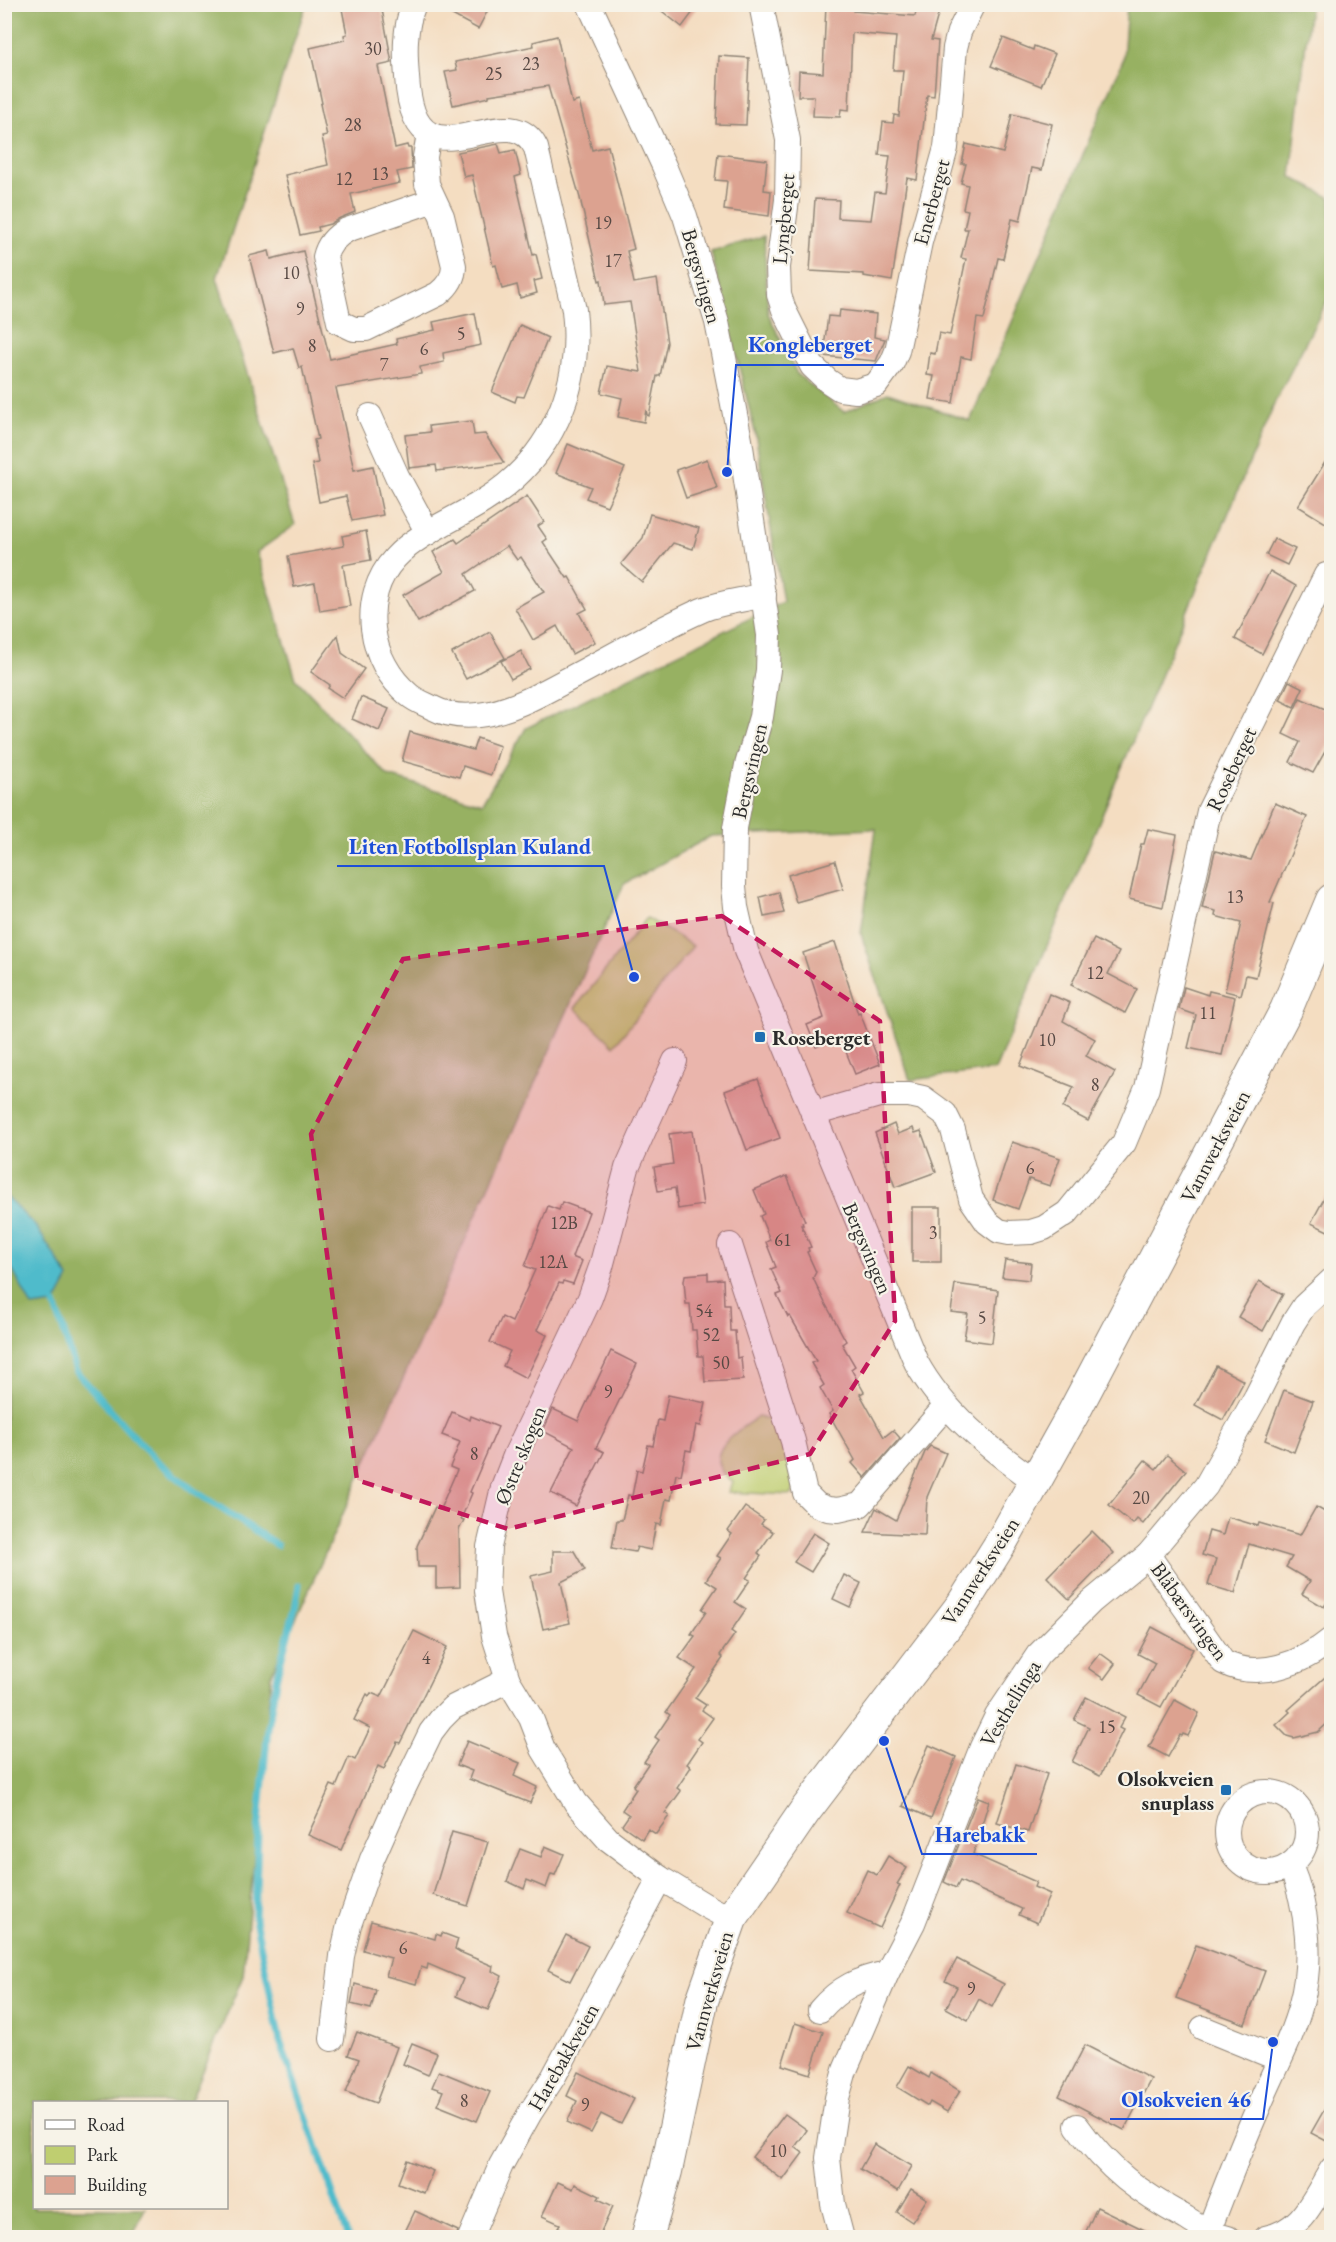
<svg xmlns="http://www.w3.org/2000/svg" width="1336" height="2242" font-family="'EB Garamond',serif">
  <rect width="100%" height="100%" fill="#f7f3e8"/>
  <filter id="ink" filterUnits="userSpaceOnUse"><feTurbulence type="fractalNoise" baseFrequency=".0167" numOctaves="2"/><feDisplacementMap in="SourceGraphic" scale="12" xChannelSelector="R" yChannelSelector="G"/><feConvolveMatrix kernelMatrix="1 2 1 2 8 2 1 2 1" color-interpolation-filters="sRGB"/></filter>
  <filter id="wash" filterUnits="userSpaceOnUse"><feTurbulence type="fractalNoise" baseFrequency=".008" numOctaves="4" result="noise"/><feDisplacementMap in="SourceGraphic" scale="24" xChannelSelector="R" yChannelSelector="G"/><feGaussianBlur stdDeviation="1.35" result="paint"/><feColorMatrix in="noise" values="0 0 0 0 0 0 0 0 0 0 0 0 0 0 0 0 0 1.4 0 .05"/><feComposite in="paint" operator="in"/></filter>
  <g filter="url(#wash)">
    <rect width="100%" height="100%" fill="#f4ddc1"/>
    <g fill="#bfce70" stroke="#757c4e" stroke-width="1.5">
      <polygon points="647,918 693,946 614,1046 575,1008"/>
      <path d="M758,1417L772,1420L783,1430L796,1480L792,1495L728,1492L733,1482C697,1457 734,1432 758,1417Z"/>
    </g>
    <polygon fill="#97b162" stroke="#616e46" stroke-width="1.5" points="5,5 306,5 217,278 295,525 257,552 296,679 388,776 482,803 526,728 783,602 755,432 711,252 764,236 768,313 797,374 844,412 888,393 970,421 1123,60 1127,5 1310,5 1291,177 1331,198 1331,293 1275,402 995,1070 910,1080 861,934 876,829 711,836 624,884 271,1675 243,1976 190,2102 34,2102 34,2208 145,2208 132,2237 5,2238"/>
    <polygon fill="#4fbbcb" stroke="#3d737b" stroke-width="1.5" points="5,1195 37,1228 69,1278 55,1304 32,1307 5,1256"/>
    <g fill="none" stroke-linecap="round" stroke-linejoin="round">
      <g stroke="#4fbbcb" stroke-width="7">
        <polyline points="55,1304 76,1371 126,1428 155,1459 193,1490 277,1545"/>
        <polyline points="299,1585 295,1608 277,1675 268,1728 258,1832 255,1919 280,2041 348,2238"/>
      </g>
    </g>
    <g id="blocks">
      <g fill="#dca290">
        <polygon points="341,4 381,4 392,63 378,66 395,148 407,145 408,148 411,148 412,169 397,172 400,183 351,194 355,212 340,218 330,224 318,227 319,231 300,235 285,175 328,165 322,137 327,136 320,104 322,103 310,48 345,40 344,35 347,34"/>
        <polygon points="432,4 491,4 478,29"/>
        <polygon points="653,4 699,4 682,27"/>
        <polygon points="826,4 853,4 853,11 915,16 918,4 941,4 931,40 938,41 934,96 927,95 917,180 907,178 892,281 864,276 864,274 810,271 815,199 839,200 838,218 871,220 875,192 885,193 890,156 879,155 883,122 893,123 894,115 899,116 903,70 893,70 896,37 852,33 849,110 841,109 840,117 813,116 814,96 798,96 799,71 823,73"/>
        <polygon points="557,36 572,103 579,101 592,150 608,146 634,249 627,251 634,283 657,279 667,343 660,376 657,376 649,416 647,415 646,410 644,422 618,417 622,398 601,393 607,366 641,372 630,302 604,305 601,280 599,281 580,198 548,86 489,95 489,97 453,105 445,72 457,70 455,62 534,46 533,42"/>
        <polygon points="1003,38 1033,50 1034,46 1055,54 1041,86 991,66"/>
        <polygon points="719,56 749,58 746,125 716,124"/>
        <polygon points="1012,114 1052,124 1042,170 1032,168 1020,221 1012,219 1003,259 998,258 984,319 977,318 971,359 961,357 953,403 930,399 934,376 927,375 930,353 935,354 939,333 950,335 966,259 961,258 968,229 964,229 968,210 963,209 968,185 961,183 966,164 962,164 966,144 1003,153"/>
        <polygon points="498,144 501,153 515,150 521,175 515,177 533,255 536,254 542,279 534,281 537,293 520,298 517,285 502,289 496,265 493,266 472,175 464,177 458,152"/>
        <polygon points="718,154 767,160 764,190 771,191 769,216 724,210 727,181 715,180"/>
        <polygon points="269,251 271,259 303,251 330,359 397,344 396,339 435,330 433,322 475,313 481,345 443,353 444,362 420,367 421,374 336,388 354,470 373,466 383,515 352,521 346,496 319,502 312,464 318,463 314,440 318,439 302,367 299,368 293,348 274,353 249,256"/>
        <polygon points="840,310 876,314 874,337 885,339 876,361 823,356 828,316 839,317"/>
        <polygon points="520,325 548,338 524,397 517,396 515,402 492,392"/>
        <polygon points="472,421 474,435 485,434 504,463 437,471 436,465 409,468 405,435 430,432 429,426"/>
        <polygon points="568,444 625,468 607,506 586,498 591,487 556,473"/>
        <polygon points="1332,451 1332,527 1298,506"/>
        <polygon points="707,459 717,488 686,498 676,470"/>
        <polygon points="527,496 544,522 538,526 547,539 543,542 567,578 569,577 587,609 579,613 595,642 572,654 557,626 533,640 515,608 544,592 521,557 517,560 507,546 466,574 475,591 418,622 403,595 444,572 433,552 455,539 458,543"/>
        <polygon points="650,514 699,528 693,549 673,543 642,582 621,564 643,538"/>
        <polygon points="366,531 371,560 343,565 350,606 320,611 315,583 294,587 288,556 344,546 342,536"/>
        <polygon points="1274,539 1295,549 1287,565 1266,555"/>
        <polygon points="1270,571 1296,586 1262,654 1235,639"/>
        <polygon points="490,632 505,658 466,679 452,653"/>
        <polygon points="338,635 342,653 364,669 343,698 328,688 330,685 311,672"/>
        <polygon points="521,651 530,669 511,679 501,661"/>
        <polygon points="1289,681 1303,688 1294,707 1280,700"/>
        <polygon points="361,697 389,709 379,731 352,719"/>
        <polygon points="1300,698 1332,712 1332,739 1313,773 1290,762 1300,742 1283,734"/>
        <polygon points="410,732 473,750 477,738 500,746 491,775 463,766 459,777 402,761"/>
        <polygon points="1275,803 1307,817 1270,902 1274,903 1256,977 1246,975 1241,995 1225,991 1241,923 1215,916 1216,911 1202,908 1215,851 1251,860"/>
        <polygon points="1148,829 1177,835 1163,907 1129,899 1141,844 1144,844"/>
        <polygon points="835,861 843,889 796,902 788,875"/>
        <polygon points="779,892 784,913 764,917 760,897"/>
        <polygon points="1094,939 1119,952 1108,974 1137,989 1125,1013 1071,985"/>
        <polygon points="835,942 858,1014 860,1013 880,1064 855,1074 840,1037 816,1047 807,1025 824,1018 803,953"/>
        <polygon points="1184,987 1208,995 1209,991 1235,997 1222,1055 1188,1048 1196,1015 1179,1009"/>
        <polygon points="1049,994 1070,1003 1063,1021 1095,1039 1086,1056 1115,1072 1088,1121 1063,1108 1074,1087 1020,1066"/>
        <polygon points="758,1079 780,1138 747,1150 725,1091"/>
        <polygon points="894,1124 898,1134 913,1128 915,1133 921,1131 936,1172 895,1187 875,1133"/>
        <polygon points="692,1131 703,1205 678,1209 675,1188 658,1191 654,1167 673,1164 669,1134"/>
        <polygon points="1012,1142 1060,1158 1050,1186 1029,1179 1018,1209 993,1200"/>
        <polygon points="787,1176 805,1221 802,1222 803,1225 801,1225 811,1247 808,1248 809,1251 807,1252 816,1272 813,1278 825,1303 846,1341 842,1344 855,1366 851,1369 864,1392 860,1394 884,1437 893,1430 900,1438 865,1478 852,1463 855,1460 829,1414 833,1411 820,1388 824,1385 811,1363 816,1361 790,1316 788,1317 777,1295 782,1293 771,1269 776,1267 766,1242 770,1240 760,1216 764,1214 754,1190"/>
        <polygon points="1332,1184 1332,1233 1311,1223"/>
        <polygon points="562,1202 589,1212 572,1257 582,1261 573,1284 563,1281 562,1284 559,1283 537,1330 547,1335 526,1378 503,1366 510,1351 490,1342 502,1317 512,1322 535,1270 525,1266 548,1206 559,1210"/>
        <rect x="912" y="1207" width="29" height="55"/>
        <polygon points="1005,1260 1031,1263 1029,1280 1002,1277"/>
        <polygon points="708,1273 708,1280 723,1279 724,1305 729,1305 730,1331 735,1331 737,1358 741,1357 743,1380 705,1382 703,1356 698,1356 696,1330 692,1330 690,1304 686,1304 684,1281 685,1275"/>
        <polygon points="1259,1281 1283,1294 1263,1331 1238,1317"/>
        <polygon points="955,1284 998,1290 992,1343 964,1339 968,1314 951,1312"/>
        <polygon points="611,1351 637,1364 596,1448 604,1452 576,1506 551,1493 574,1447 543,1431 553,1409 578,1421"/>
        <polygon points="1216,1366 1244,1381 1223,1420 1195,1405"/>
        <polygon points="1284,1390 1313,1401 1294,1452 1265,1440"/>
        <polygon points="668,1395 706,1403 701,1426 696,1425 691,1451 686,1450 681,1475 676,1474 671,1500 666,1499 661,1525 656,1524 651,1550 637,1547 635,1552 612,1548 617,1520 622,1520 628,1495 632,1496 637,1470 642,1471 648,1445 653,1446 658,1420 663,1421"/>
        <polygon points="452,1412 470,1420 471,1416 498,1427 470,1492 472,1493 461,1519 464,1520 459,1530 460,1587 436,1588 436,1567 418,1567 417,1546 435,1507 440,1509 457,1470 450,1467 460,1442 442,1435"/>
        <polygon points="930,1446 946,1453 927,1497 925,1535 865,1532 876,1508 896,1520 925,1452"/>
        <polygon points="1167,1455 1186,1471 1143,1524 1137,1519 1133,1524 1109,1505 1145,1460 1156,1469"/>
        <polygon points="745,1507 764,1520 761,1524 773,1532 758,1553 761,1556 746,1578 750,1580 735,1602 746,1609 731,1631 735,1634 720,1655 723,1658 695,1698 706,1705 702,1710 713,1718 698,1739 702,1742 687,1764 691,1767 677,1788 681,1791 665,1813 669,1816 656,1834 648,1829 642,1839 622,1825 629,1815 622,1810 636,1789 633,1786 648,1764 644,1762 659,1740 655,1737 670,1715 666,1712 696,1669 679,1658 695,1636 691,1634 706,1612 702,1609 717,1587 706,1580 721,1558 717,1556 732,1534 728,1531"/>
        <polygon points="1316,1507 1332,1516 1332,1594 1324,1607 1302,1594 1310,1581 1286,1567 1292,1557 1249,1544 1235,1593 1208,1585 1216,1559 1202,1555 1209,1531 1223,1535 1228,1517 1258,1526 1259,1523 1300,1535"/>
        <polygon points="1092,1531 1114,1553 1069,1599 1047,1577"/>
        <polygon points="813,1533 829,1543 811,1572 794,1562"/>
        <polygon points="553,1551 574,1551 585,1570 561,1582 570,1623 543,1629 531,1576 553,1571"/>
        <polygon points="844,1575 861,1583 850,1607 833,1599"/>
        <polygon points="1152,1627 1193,1649 1161,1707 1138,1695 1155,1663 1138,1654"/>
        <polygon points="414,1631 447,1647 400,1743 397,1742 384,1769 378,1766 341,1850 308,1835 331,1785 336,1787 349,1757 355,1760 370,1728 354,1720 367,1694 369,1696 371,1693 381,1697"/>
        <polygon points="1100,1653 1115,1664 1104,1679 1088,1668"/>
        <polygon points="1332,1671 1332,1719 1318,1732 1294,1738 1287,1736 1276,1725 1290,1712 1288,1710"/>
        <polygon points="1086,1697 1125,1717 1119,1728 1123,1730 1100,1776 1072,1762 1089,1727 1074,1720"/>
        <polygon points="1175,1700 1199,1713 1188,1736 1183,1734 1182,1736 1180,1735 1168,1757 1149,1747"/>
        <polygon points="467,1741 520,1763 514,1776 537,1787 530,1803 469,1779 472,1771 457,1765"/>
        <polygon points="929,1745 956,1757 931,1818 903,1806"/>
        <polygon points="1016,1764 1047,1774 1028,1832 997,1823"/>
        <polygon points="978,1797 989,1801 973,1854 1036,1882 1034,1887 1050,1894 1037,1923 1019,1915 1022,1909 960,1881 956,1888 944,1882"/>
        <polygon points="452,1832 488,1842 468,1906 433,1895"/>
        <polygon points="545,1846 564,1854 555,1875 551,1874 546,1888 527,1880 524,1889 507,1881 520,1849 541,1857"/>
        <polygon points="888,1856 907,1868 897,1884 900,1885 880,1928 847,1913 867,1870 877,1875"/>
        <polygon points="371,1921 435,1939 436,1934 441,1936 442,1933 458,1939 455,1949 460,1952 493,1966 492,1971 502,1976 488,2010 456,1996 463,1979 428,1964 427,1969 421,1967 416,1984 386,1976 391,1958 363,1950"/>
        <polygon points="566,1935 588,1946 570,1981 548,1970"/>
        <polygon points="1196,1945 1265,1971 1245,2024 1176,1998"/>
        <polygon points="957,1959 1004,1984 992,2007 979,1999 968,2020 946,2008 957,1987 945,1981"/>
        <polygon points="355,1984 376,1990 371,2009 351,2004"/>
        <polygon points="795,2023 823,2032 810,2074 782,2065"/>
        <polygon points="357,2032 397,2047 376,2103 346,2092 359,2059 348,2055"/>
        <polygon points="412,2043 437,2053 428,2075 403,2064"/>
        <polygon points="1085,2045 1151,2079 1124,2130 1059,2096"/>
        <polygon points="909,2066 929,2078 931,2073 960,2091 947,2112 930,2102 928,2106 897,2087"/>
        <polygon points="439,2071 490,2092 477,2121 437,2105 443,2091 432,2087"/>
        <polygon points="578,2072 634,2099 621,2124 601,2114 591,2133 567,2122 577,2101 567,2096"/>
        <polygon points="1332,2096 1332,2144 1311,2133"/>
        <polygon points="785,2114 807,2130 795,2147 803,2153 783,2180 752,2157"/>
        <polygon points="874,2144 912,2166 898,2191 860,2169"/>
        <polygon points="407,2160 433,2171 424,2193 398,2183"/>
        <polygon points="558,2182 573,2189 575,2184 600,2196 598,2199 613,2206 598,2238 580,2238 558,2227 560,2224 542,2216"/>
        <polygon points="911,2189 927,2199 912,2222 897,2212"/>
        <polygon points="1097,2207 1161,2238 1083,2238"/>
        <polygon points="415,2211 458,2231 456,2238 402,2238"/>
      </g>
    </g>
  </g>
  <g filter="url(#ink)">
    <use href="#blocks" fill-opacity="0" stroke="#908476" stroke-width="1.5"/>
    <g fill="none" stroke-linecap="round" stroke-linejoin="round">
      <g stroke="#908476" stroke-width="26">
        <g id="minor">
          <path d="M414,4C404,28 405,52 407,77C414,200 507,88 536,148L574,310C583,388 550,461 482,502C454,520 418,533 395,558C358,598 369,662 409,695C416,701 425,704 433,708C450,717 472,717 491,713C517,707 541,694 565,681C609,658 657,630 702,610C721,602 744,600 764,595"/>
          <path d="M589,4L664,166L685,216L717,322L740,440L769,635L768,670L761,717L747,765L735,828L734,886L736,907L746,951L916,1362C943,1412 990,1449 1036,1482"/>
          <polyline points="761,4 788,140 787,200 778,267 779,295 784,310 812,366 828,381 840,389 856,391 876,385 892,363 897,351 920,242 946,148 955,48 959,32 973,4"/>
          <path d="M429,134L425,157L427,184L442,216L454,266C454,278 447,287 438,294L366,329H354L339,322L325,257C328,244 336,236 347,230L434,200"/>
          <polyline points="370,416 397,476 428,533"/>
          <polyline points="675,1061 627,1168 601,1267 590,1298 515,1456 503,1487 489,1547 487,1591 494,1636 508,1680 531,1718 543,1749 576,1803 608,1839 660,1878 706,1906 731,1919"/>
          <polyline points="813,1114 879,1095 909,1095 923,1098 945,1114 953,1130 971,1199 987,1222 999,1231 1009,1233 1031,1232 1044,1228 1067,1213 1124,1143 1147,1088 1209,811 1326,575"/>
          <polyline points="730,1245 793,1441 805,1493 817,1505 828,1509 838,1510 860,1505 946,1406"/>
          <path d="M1148,1555L1223,1662C1258,1681 1303,1663 1332,1639"/>
          <circle cx="1267" cy="1832" r="40"/>
          <path d="M820,2010C840,1987 858,1979 887,1973"/>
          <polyline points="1203,2028 1279,2059"/>
          <polyline points="332,2039 342,1956 349,1925 372,1859 400,1796 431,1732 441,1719 452,1708 508,1680"/>
          <path d="M1077,2126C1108,2170 1140,2193 1186,2218C1199,2226 1212,2235 1228,2238"/>
          <polyline points="470,2238 501,2165 530,2113 554,2076 660,1878"/>
          <polyline points="842,2238 833,2204 828,2158 837,2098 845,2070 887,1973 913,1923 982,1747 997,1716 1038,1655 1091,1602 1148,1555 1206,1486 1256,1397 1293,1323 1304,1306 1332,1280"/>
          <path d="M1206,2238C1223,2193 1240,2149 1259,2106C1273,2072 1292,2039 1301,2004C1313,1960 1308,1907 1290,1865"/>
          <path d="M1265,2238C1303,2231 1313,2199 1332,2169"/>
        </g>
      </g>
      <g stroke="#908476" stroke-width="34">
        <polyline id="major" points="647,2238 666,2171 702,2001 731,1919 805,1811 962,1605 1002,1541 1074,1412 1286,1010 1332,900"/>
      </g>
      <use href="#minor" stroke="#fff" stroke-width="24"/>
      <use href="#major" stroke="#fff" stroke-width="32"/>
    </g>
  </g>
  <path fill="#c2185b" fill-opacity="0.2" stroke="#c2185b" stroke-width="4.5" stroke-dasharray="12 8" stroke-linejoin="round" d="M722,916L880,1021L895,1321L810,1454L508,1529L357,1480L311,1134L403,959Z"/>
  <g fill="#1f6fb2" stroke="#f7f3e8" stroke-width="2">
    <rect x="754" y="1031" width="12" height="12" rx="3"/>
    <rect x="1220" y="1784" width="12" height="12" rx="3"/>
  </g>
  <g text-anchor="middle" dominant-baseline="central" stroke-width="4.5" stroke-linejoin="round" paint-order="stroke">
    <g font-size="18" fill="#574944">
      <text x="373" y="48">30</text>
      <text x="531" y="63">23</text>
      <text x="494" y="73">25</text>
      <text x="353" y="124">28</text>
      <text x="380" y="173">13</text>
      <text x="344" y="178">12</text>
      <text x="603" y="222">19</text>
      <text x="613" y="260">17</text>
      <text x="291" y="272">10</text>
      <text x="300" y="308">9</text>
      <text x="461" y="333">5</text>
      <text x="312" y="345">8</text>
      <text x="424" y="348">6</text>
      <text x="384" y="364">7</text>
      <text x="1235" y="896">13</text>
      <text x="1095" y="972">12</text>
      <text x="1208" y="1012">11</text>
      <text x="1047" y="1039">10</text>
      <text x="1095" y="1084">8</text>
      <text x="1030" y="1167">6</text>
      <text x="564" y="1222">12B</text>
      <text x="933" y="1232">3</text>
      <text x="783" y="1239">61</text>
      <text x="553" y="1261">12A</text>
      <text x="704" y="1310">54</text>
      <text x="982" y="1317">5</text>
      <text x="711" y="1334">52</text>
      <text x="721" y="1362">50</text>
      <text x="608" y="1391">9</text>
      <text x="474" y="1453">8</text>
      <text x="1141" y="1497">20</text>
      <text x="426" y="1657">4</text>
      <text x="1107" y="1726">15</text>
      <text x="403" y="1947">6</text>
      <text x="971" y="1988">9</text>
      <text x="464" y="2100">8</text>
      <text x="585" y="2104">9</text>
      <text x="778" y="2150">10</text>
    </g>
    <g font-size="21" fill="#2b2b2b" stroke="#f7f3e8">
      <text transform="translate(931 202) rotate(-75)">Enerberget</text>
      <text transform="translate(783 219) rotate(-85)">Lyngberget</text>
      <text transform="translate(702 276) rotate(74)">Bergsvingen</text>
      <text transform="translate(1231 769) rotate(-65)">Roseberget</text>
      <text transform="translate(749 771) rotate(-77)">Bergsvingen</text>
      <text transform="translate(1215 1146) rotate(-62)">Vannverksveien</text>
      <text transform="translate(868 1248) rotate(67)">Bergsvingen</text>
      <text transform="translate(520 1455) rotate(-68)">Østre skogen</text>
      <text transform="translate(980 1571) rotate(-57)">Vannverksveien</text>
      <text transform="translate(1190 1611) rotate(54)">Blåbærsvingen</text>
      <text transform="translate(1010 1703) rotate(-59)">Vesthellinga</text>
      <text transform="translate(709 1991) rotate(-74)">Vannverksveien</text>
      <text transform="translate(563 2057) rotate(-60)">Harebakkveien</text>
    </g>
    <g font-size="21" font-weight="bold" fill="#2b2b2b" stroke="#f7f3e8" text-anchor="start">
      <text x="772" y="1037">Roseberget</text>
      <text x="1214" y="1778" text-anchor="end">Olsokveien<tspan x="1214" dy="24">snuplass</tspan></text>
    </g>
  </g>
  <path fill="none" stroke="#1d4ed8" stroke-width="2" d="M727 472L736 365H884M634 977L604 866H337M884 1741L922 1854H1037M1273 2042L1263 2119H1110"/>
  <g fill="#1d4ed8" stroke="#f7f3e8" stroke-width="2">
    <circle cx="727" cy="472" r="6"/>
    <circle cx="634" cy="977" r="6"/>
    <circle cx="884" cy="1741" r="6"/>
    <circle cx="1273" cy="2042" r="6"/>
  </g>
  <g font-size="22" text-anchor="middle" font-weight="bold" fill="#1d4ed8" stroke="#f7f3e8" stroke-width="4.5" stroke-linejoin="round" paint-order="stroke">
    <text x="810" y="352">Kongleberget</text>
    <text x="470" y="854">Liten Fotbollsplan Kuland</text>
    <text x="980" y="1842">Harebakk</text>
    <text x="1186" y="2107">Olsokveien 46</text>
  </g>
  <rect width="1336" height="2242" fill="none" stroke="#f7f3e8" stroke-width="24"/>
  <rect x="33" y="2101" width="195" height="108" fill="#f7f3e8" stroke="#a5a39c" stroke-width="1.5"/>
  <rect x="45" y="2120" width="30" height="9" fill="#ffffff" stroke="#a5a39c" stroke-width="1.5"/>
  <text x="87" y="2131" font-size="18" fill="#2b2b2b">Road</text>
  <rect x="45" y="2146" width="30" height="18" fill="#bfce70" stroke="#a5a39c" stroke-width="1.5"/>
  <text x="87" y="2161" font-size="18" fill="#2b2b2b">Park</text>
  <rect x="45" y="2176" width="30" height="18" fill="#dca290" stroke="#a5a39c" stroke-width="1.5"/>
  <text x="87" y="2191" font-size="18" fill="#2b2b2b">Building</text>
</svg>
